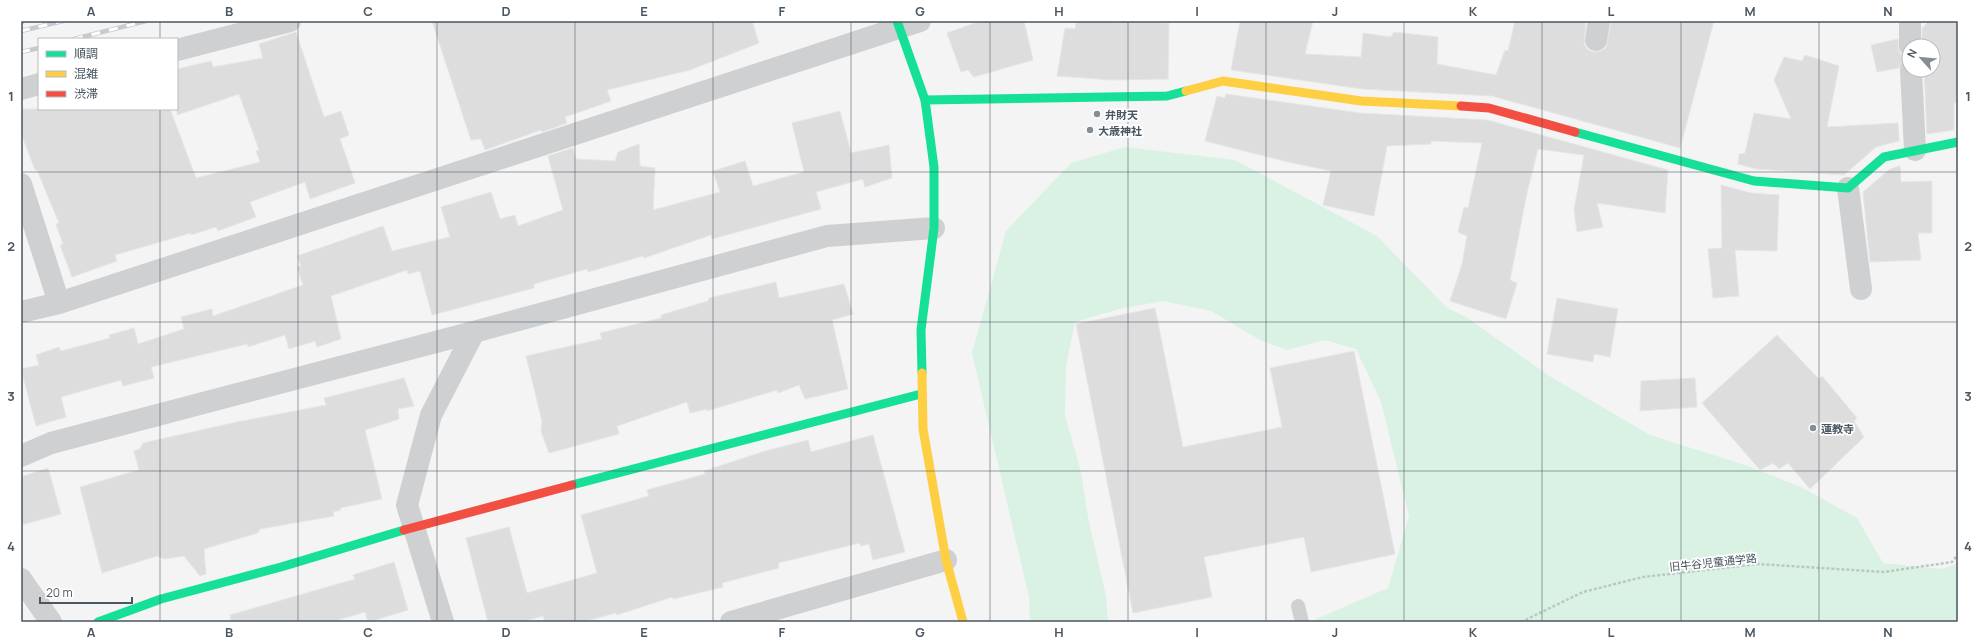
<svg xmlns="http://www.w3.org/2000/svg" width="1979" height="643" font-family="Manrope,'Noto Sans JP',sans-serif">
  <rect width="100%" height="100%" fill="#f4f4f4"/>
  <polygon fill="#d9f2e3" points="1125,147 1235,160 1377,236 1447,308 1466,317 1551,377 1650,435 1745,465 1801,487 1857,518 1883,563 1943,569 1958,563 1958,622 1315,622 1316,619 1388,588 1409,516 1381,402 1356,349 1325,340 1287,350 1260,340 1211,311 1163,301 1119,309 1075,322 1066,366 1065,415 1081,472 1089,523 1106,596 1108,622 1030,622 1029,597 972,353 1006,231 1071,163"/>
  <g fill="#ddddde" stroke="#e5e6e7">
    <polygon points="432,21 752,21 759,43 690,70 607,90 611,101 565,117 567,123 542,132 541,130 485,150 481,139 471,140"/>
    <polygon points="981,21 1024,21 1033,60 974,77 968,70 961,72 947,33"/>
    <polygon points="1076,21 1169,23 1168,79 1111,80 1057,76 1065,28 1075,29"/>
    <polygon points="1240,21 1313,21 1305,54 1361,57 1363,33 1391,37 1394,32 1438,37 1437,64 1496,75 1505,50 1508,51 1515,21 1586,21 1584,44 1588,50 1594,52 1601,51 1606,48 1611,21 1714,21 1680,148 1492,96 1362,89 1231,70"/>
    <polygon points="1929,21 1958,21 1958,102 1954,103 1954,130 1927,134 1924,70 1933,70 1933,46 1922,46 1922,28"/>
    <polygon points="296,32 324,117 341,111 349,135 340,139 355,183 310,199 305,182 250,202 256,217 218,231 216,227 191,235 191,233 115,255 117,261 72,277 60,245 63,244 56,224 59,223 37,170 35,170 21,133 21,109 170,109 196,178 260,162 256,151 259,150 239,94 177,115 177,69 211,61 213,67 263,58 259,44"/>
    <polygon points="1898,39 1899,52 1903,57 1908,58 1904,60 1899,68 1877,72 1871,45"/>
    <polygon points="1805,55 1839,66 1827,127 1898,123 1899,141 1876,147 1844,175 1756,169 1738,164 1739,154 1745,153 1754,113 1791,119 1774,80 1784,57 1802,61"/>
    <polygon points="1226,94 1360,113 1487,120 1668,170 1665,213 1597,203 1603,227 1577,232 1574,210 1584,155 1538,149 1527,193 1510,280 1517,283 1506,319 1450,301 1462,264 1467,236 1458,232 1464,207 1468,208 1482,143 1431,141 1431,144 1387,146 1374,216 1323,205 1331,171 1288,162 1205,141 1217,96 1225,98"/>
    <polygon points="840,111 851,153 889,145 892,178 865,187 863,179 816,192 821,209 712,239 711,235 644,258 643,256 588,272 587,269 534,284 534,288 432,315 420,271 408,274 407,270 331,296 341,339 317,347 315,341 289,349 285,335 248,347 247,344 151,367 154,378 123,386 121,380 61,397 66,417 36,426 21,369 39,365 36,355 59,347 61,351 110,338 109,335 134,328 138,344 184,329 181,317 212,309 213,316 303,285 297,267 301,266 297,256 383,226 392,251 450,237 441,207 491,192 500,219 515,215 518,226 563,210 548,156 573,148 576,159 615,161 618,152 639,144 640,166 655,168 653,210 720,192 713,171 745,161 753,186 804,172 792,123"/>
    <polygon points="1900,166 1901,182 1932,181 1932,233 1918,233 1921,260 1870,262 1863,192 1890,169"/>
    <polygon points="1721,185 1751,193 1779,195 1777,251 1735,250 1739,296 1713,298 1708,249 1722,248"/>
    <polygon points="776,282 779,298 844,284 853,314 832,320 848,389 805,399 799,385 778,393 777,390 707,411 707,409 690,413 687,402 617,426 619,434 549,453 541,431 542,421 526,356 602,339 600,333 661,318 661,315 708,301 709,298"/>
    <polygon points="1557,298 1618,309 1610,357 1594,354 1593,362 1547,354"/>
    <polygon points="1155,308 1183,447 1282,427 1270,368 1354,351 1395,554 1311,572 1304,537 1204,557 1212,597 1133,613 1076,324"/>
    <polygon points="1777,335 1819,379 1822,376 1857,418 1854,421 1864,437 1810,489 1788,463 1779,469 1773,463 1760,470 1702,403"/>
    <polygon points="404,378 414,406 398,409 399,419 365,430 382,499 340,508 341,510 333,512 334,516 260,529 258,533 204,549 206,574 200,576 184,556 164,559 157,556 102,573 80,487 139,470 134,451 140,449 143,443 237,422 326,405 324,398"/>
    <polygon points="1695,378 1697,407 1640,411 1641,381"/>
    <polygon points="873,435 905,552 873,560 869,544 861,546 860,543 778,563 779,568 722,583 723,587 673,599 672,597 617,615 616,613 583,622 545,622 543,616 521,622 488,622 466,538 509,527 527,593 597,573 581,515 649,496 647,490 705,474 704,471 765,451 808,440 811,452"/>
    <polygon points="48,468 61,514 21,525 21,477"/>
    <polygon points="394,562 408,610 369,622 368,622 365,612 332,622 231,622 230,615 355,579 353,575"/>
  </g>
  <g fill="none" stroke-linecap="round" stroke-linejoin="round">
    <g stroke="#bcc7c4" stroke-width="2.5" stroke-dasharray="3 2" stroke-linecap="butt">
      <polyline points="21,23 28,21"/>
      <polyline points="1521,622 1583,592 1643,577 1758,564 1884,572 1952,562 1958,554"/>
    </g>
    <polyline stroke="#ced0d2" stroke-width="14" points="1298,606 1302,622"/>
    <g stroke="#ced0d2" stroke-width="22">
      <polyline points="1910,21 1910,46"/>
      <polyline points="1596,40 1599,21"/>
      <polyline points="177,50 290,21"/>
      <polyline points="1911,70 1915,150"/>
      <polyline points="21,89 39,84"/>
      <polyline points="21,184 59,303"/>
      <polyline points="1848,188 1861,289"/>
      <polyline points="21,312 59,303 920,21"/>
      <polyline points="21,456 51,443 474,332 827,236 934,228"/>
      <polyline points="21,579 51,622"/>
      <polyline points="443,622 407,505 431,415 474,332"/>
      <polyline points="731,622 946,560"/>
    </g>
    <g stroke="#16e098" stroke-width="9">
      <polyline points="897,21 925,100 934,167 934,228 921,330 922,373"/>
      <polyline points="925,100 1167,96 1186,91"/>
      <polyline points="1575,132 1754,181 1848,188 1884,157 1958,142"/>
      <polyline points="572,485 921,394"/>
      <polyline points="98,622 161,599 281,567 404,530"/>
    </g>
    <g stroke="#ffcf43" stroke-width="9">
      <polyline points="1186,91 1223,81 1361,101 1461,106"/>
      <polyline points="922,373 923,429 946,560 963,622"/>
    </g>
    <g stroke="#f24e42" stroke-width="9">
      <polyline points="1461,106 1489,108 1575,132"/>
      <polyline points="404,530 572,485"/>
    </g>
    <g stroke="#c9cacc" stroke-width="4.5">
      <g id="rail">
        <polyline points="21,31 63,21"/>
        <polyline points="74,39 146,21"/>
        <polyline points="21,52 39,48"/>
      </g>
    </g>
    <use href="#rail" stroke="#fff" stroke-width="3" stroke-dasharray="9" stroke-linecap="butt"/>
  </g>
  <path fill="none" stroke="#4a5661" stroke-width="1" stroke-opacity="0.55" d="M160,21V39M298,21V622M437,21V622M575,21V622M713,21V622M851,21V622M990,21V622M1128,21V622M1266,21V622M1404,21V622M1542,21V622M1681,21V622M1819,21V622M160,109V622M21,172H1958M21,322H1958M21,471H1958"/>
  <g fill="#868d94" stroke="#fff" stroke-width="1.5">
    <circle cx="1097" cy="114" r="4"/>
    <circle cx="1090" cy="130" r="4"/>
    <circle cx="1813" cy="428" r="4"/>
  </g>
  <g text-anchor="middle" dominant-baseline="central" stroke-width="3.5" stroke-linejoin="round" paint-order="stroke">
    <g font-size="11" font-weight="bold" fill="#4a5661" stroke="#fff" text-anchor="start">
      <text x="1105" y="114">弁財天</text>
      <text x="1098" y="130">大歳神社</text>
      <text x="1821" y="428">蓮教寺</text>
    </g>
    <g font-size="11" fill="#4a5661" stroke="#fff">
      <text transform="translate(1713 562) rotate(-6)">旧牛谷児童通学路</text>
    </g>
  </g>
  <rect width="1979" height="643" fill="none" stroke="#ffffff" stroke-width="44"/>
  <rect x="38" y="38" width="140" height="72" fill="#ffffff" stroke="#b7bbc0"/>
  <rect x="46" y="51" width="20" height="6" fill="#16e098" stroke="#b7bbc0"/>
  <text x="74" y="58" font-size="12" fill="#4a5661">順調</text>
  <rect x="46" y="71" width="20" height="6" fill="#ffcf43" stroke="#b7bbc0"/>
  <text x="74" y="78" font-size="12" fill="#4a5661">混雑</text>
  <rect x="46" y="91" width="20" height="6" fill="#f24e42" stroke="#b7bbc0"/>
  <text x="74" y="98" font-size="12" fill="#4a5661">渋滞</text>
  <g transform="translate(1921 58) rotate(297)"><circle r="19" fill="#ffffff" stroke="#b7bbc0"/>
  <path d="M0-3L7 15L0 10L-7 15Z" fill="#868d94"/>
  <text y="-6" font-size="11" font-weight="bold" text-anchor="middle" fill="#4a5661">N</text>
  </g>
  <path d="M40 597v6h92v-6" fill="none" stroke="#4a5661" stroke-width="2"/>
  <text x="46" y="597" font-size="12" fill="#4a5661" stroke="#ffffff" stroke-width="3" paint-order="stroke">20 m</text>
  <rect x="22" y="22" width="1935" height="599" fill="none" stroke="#4a5661" stroke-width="1.5"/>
  <g font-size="13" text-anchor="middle" font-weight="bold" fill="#4a5661">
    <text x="91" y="16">A</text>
    <text x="229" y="16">B</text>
    <text x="368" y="16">C</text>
    <text x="506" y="16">D</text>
    <text x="644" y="16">E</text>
    <text x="782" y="16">F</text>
    <text x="920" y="16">G</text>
    <text x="1059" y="16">H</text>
    <text x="1197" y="16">I</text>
    <text x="1335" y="16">J</text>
    <text x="1473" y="16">K</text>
    <text x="1611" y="16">L</text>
    <text x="1750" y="16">M</text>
    <text x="1888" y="16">N</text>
    <text x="11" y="101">1</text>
    <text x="1968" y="101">1</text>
    <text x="11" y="251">2</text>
    <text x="1968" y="251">2</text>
    <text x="11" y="401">3</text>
    <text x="1968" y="401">3</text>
    <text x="11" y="551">4</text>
    <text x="1968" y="551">4</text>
    <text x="91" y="637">A</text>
    <text x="229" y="637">B</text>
    <text x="368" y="637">C</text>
    <text x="506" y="637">D</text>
    <text x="644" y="637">E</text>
    <text x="782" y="637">F</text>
    <text x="920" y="637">G</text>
    <text x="1059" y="637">H</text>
    <text x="1197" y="637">I</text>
    <text x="1335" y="637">J</text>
    <text x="1473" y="637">K</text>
    <text x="1611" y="637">L</text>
    <text x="1750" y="637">M</text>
    <text x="1888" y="637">N</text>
  </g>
</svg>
